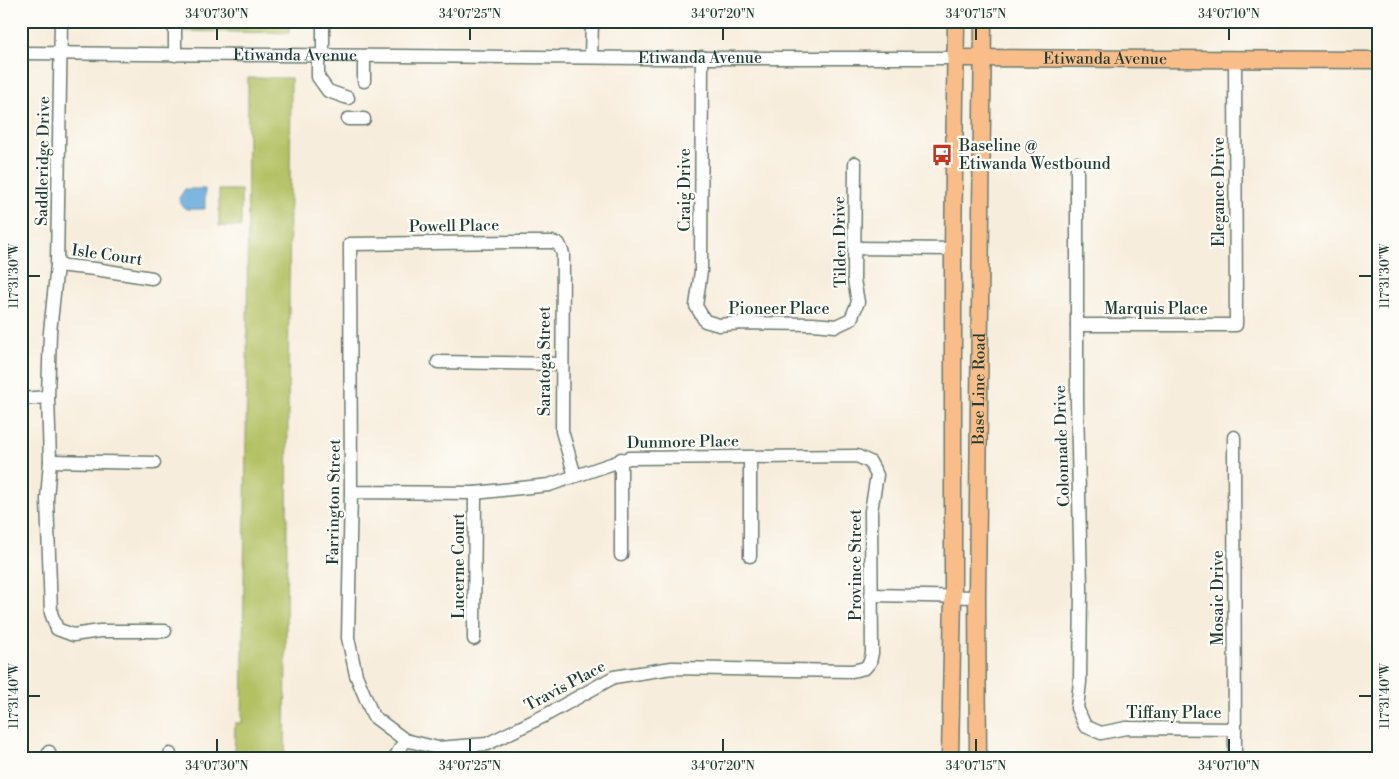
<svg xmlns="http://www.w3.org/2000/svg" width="1399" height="779" font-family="'Libre Bodoni',serif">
  <rect width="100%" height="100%" fill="#fdfcf7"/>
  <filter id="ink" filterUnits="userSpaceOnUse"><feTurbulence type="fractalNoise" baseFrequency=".02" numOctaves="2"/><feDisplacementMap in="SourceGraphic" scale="10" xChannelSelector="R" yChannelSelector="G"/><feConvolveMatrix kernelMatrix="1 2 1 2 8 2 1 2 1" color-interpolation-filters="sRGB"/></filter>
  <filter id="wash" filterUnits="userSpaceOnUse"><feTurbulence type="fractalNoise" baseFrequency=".0096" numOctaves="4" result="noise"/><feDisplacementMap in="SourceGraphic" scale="20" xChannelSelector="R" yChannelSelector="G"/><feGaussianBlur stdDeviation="1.12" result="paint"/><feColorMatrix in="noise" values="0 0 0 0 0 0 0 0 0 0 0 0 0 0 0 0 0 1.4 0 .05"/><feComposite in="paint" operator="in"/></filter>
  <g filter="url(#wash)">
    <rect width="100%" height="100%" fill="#f7eddc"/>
    <g fill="#b4c163" stroke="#6a7f4c">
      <polygon points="183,21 289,21 289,33 183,31"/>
      <polygon points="248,78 291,78 285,758 234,758 235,723 242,723 247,368"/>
      <polygon points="219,190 241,190 241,227 219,226"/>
    </g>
    <polygon fill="#67aadc" stroke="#437488" points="185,189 205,189 205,209 186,209 180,204 179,198"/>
  </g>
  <g filter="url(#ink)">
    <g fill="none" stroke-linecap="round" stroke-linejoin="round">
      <g stroke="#6b7b6f" stroke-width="15">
        <g id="minor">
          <polyline points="61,21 57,265 50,332 48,397 50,461 47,499 51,613 57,629 73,635 100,631 165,631"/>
          <path id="s1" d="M21,53L645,58H956"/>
          <polyline points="175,55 175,21"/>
          <polyline points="318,55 318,77 328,91 348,98"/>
          <polyline points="323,55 323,21"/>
          <polyline points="364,56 364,81"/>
          <polyline points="591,57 592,21"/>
          <polyline points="702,57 701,271 696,306 705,321 719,325 742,323 813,324 836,326 851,319 858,302 854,280 855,163"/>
          <polyline points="348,119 364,119"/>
          <polyline points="1077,163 1077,402 1081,588 1080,682 1077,708 1085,726 1101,733 1126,728 1235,729"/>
          <polyline points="855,248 953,249"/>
          <polyline points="57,265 95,269 152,278"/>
          <polyline points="1077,325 1236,325 1235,58"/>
          <polyline points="438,362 561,364"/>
          <polyline points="21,399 48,397"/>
          <polyline points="1234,437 1235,758"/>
          <polyline points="750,458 750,556"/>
          <polyline points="621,459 621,555"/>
          <polyline points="50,461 154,463"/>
          <polyline points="351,492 475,493 549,485 629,458 857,456 870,462 877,475 871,511 872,653 870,662 865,668 852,671 672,668 614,677 546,715 487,744 438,748 405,740 373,716 356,675 348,638 351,492 350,244 515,242 552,242 559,244 563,254 562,431 575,476"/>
          <polyline points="871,595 977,597"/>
          <polyline points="474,639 475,493"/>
          <polyline points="170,754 170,758"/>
          <polyline points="49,758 49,752"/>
          <polyline points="395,758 405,740"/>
        </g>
      </g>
      <g stroke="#6b7b6f" stroke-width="19">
        <g id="major">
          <path id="s2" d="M956,58L1378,60"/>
          <polyline points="950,758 953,595 953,249 956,21"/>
          <path id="s3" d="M978,758L977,597L983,21"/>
        </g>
      </g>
      <use href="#minor" stroke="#fff" stroke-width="12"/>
      <use href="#major" stroke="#f9bd89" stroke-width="16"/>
    </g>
  </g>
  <path fill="none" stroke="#1f3d34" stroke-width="2" d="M217,28V40M470,28V40M723,28V40M976,28V40M1229,28V40M28,276H40M1359,276H1372M28,696H40M1359,696H1372M217,739V752M470,739V752M723,739V752M976,739V752M1229,739V752"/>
  <defs>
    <g id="bus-bare" transform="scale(1.725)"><path d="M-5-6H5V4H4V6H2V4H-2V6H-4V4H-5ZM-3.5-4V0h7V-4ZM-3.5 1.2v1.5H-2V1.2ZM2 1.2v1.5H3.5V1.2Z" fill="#c8321e" stroke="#fdfcf7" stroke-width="2.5" paint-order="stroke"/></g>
  </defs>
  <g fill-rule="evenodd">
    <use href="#bus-bare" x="942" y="155"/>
  </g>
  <g text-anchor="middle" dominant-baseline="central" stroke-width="4.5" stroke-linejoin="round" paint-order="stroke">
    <g font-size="16" fill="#1f3d34" stroke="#fdfcf7">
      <text stroke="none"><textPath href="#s1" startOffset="274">Etiwanda Avenue</textPath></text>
      <text stroke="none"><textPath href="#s1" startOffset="679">Etiwanda Avenue</textPath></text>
      <text stroke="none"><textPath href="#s2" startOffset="149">Etiwanda Avenue</textPath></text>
      <text transform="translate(43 161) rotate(-89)">Saddleridge Drive</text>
      <text transform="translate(685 190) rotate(-90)">Craig Drive</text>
      <text transform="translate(1219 192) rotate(-90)">Elegance Drive</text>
      <text transform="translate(454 226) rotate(-1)">Powell Place</text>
      <text transform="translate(840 242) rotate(-91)">Tilden Drive</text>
      <text transform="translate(107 255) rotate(8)">Isle Court</text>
      <text x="779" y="309">Pioneer Place</text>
      <text x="1156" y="309">Marquis Place</text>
      <text transform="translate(545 361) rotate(-90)">Saratoga Street</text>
      <text stroke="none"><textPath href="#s3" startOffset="369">Base Line Road</textPath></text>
      <text transform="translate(683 442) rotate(-1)">Dunmore Place</text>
      <text transform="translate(1062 446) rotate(-92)">Colonnade Drive</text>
      <text transform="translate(334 502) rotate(-89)">Farrington Street</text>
      <text transform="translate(856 565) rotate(-90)">Province Street</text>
      <text transform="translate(459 566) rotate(-90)">Lucerne Court</text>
      <text transform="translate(1218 598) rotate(-90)">Mosaic Drive</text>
      <text transform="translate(565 686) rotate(-28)">Travis Place</text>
      <text x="1174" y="713">Tiffany Place</text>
    </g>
    <g font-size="16" fill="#1f3d34" stroke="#fdfcf7" text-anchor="start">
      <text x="959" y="146">Baseline @<tspan x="959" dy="18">Etiwanda Westbound</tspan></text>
    </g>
  </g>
  <rect width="1399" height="779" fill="none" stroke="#fdfcf7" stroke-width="55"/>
  <rect x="28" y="28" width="1344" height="724" fill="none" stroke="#1f3d34" stroke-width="2"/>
  <g font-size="12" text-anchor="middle" fill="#1f3d34">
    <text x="217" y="18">34°07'30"N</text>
    <text x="470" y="18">34°07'25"N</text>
    <text x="723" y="18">34°07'20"N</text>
    <text x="976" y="18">34°07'15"N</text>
    <text x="1229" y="18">34°07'10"N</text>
    <text transform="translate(1385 276) rotate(-90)" y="4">117°31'30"W</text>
    <text transform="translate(14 276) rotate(-90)" y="4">117°31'30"W</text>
    <text transform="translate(1385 696) rotate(-90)" y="4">117°31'40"W</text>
    <text transform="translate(14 696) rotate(-90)" y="4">117°31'40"W</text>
    <text x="217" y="770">34°07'30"N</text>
    <text x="470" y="770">34°07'25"N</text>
    <text x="723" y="770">34°07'20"N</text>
    <text x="976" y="770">34°07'15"N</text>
    <text x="1229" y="770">34°07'10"N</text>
  </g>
</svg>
